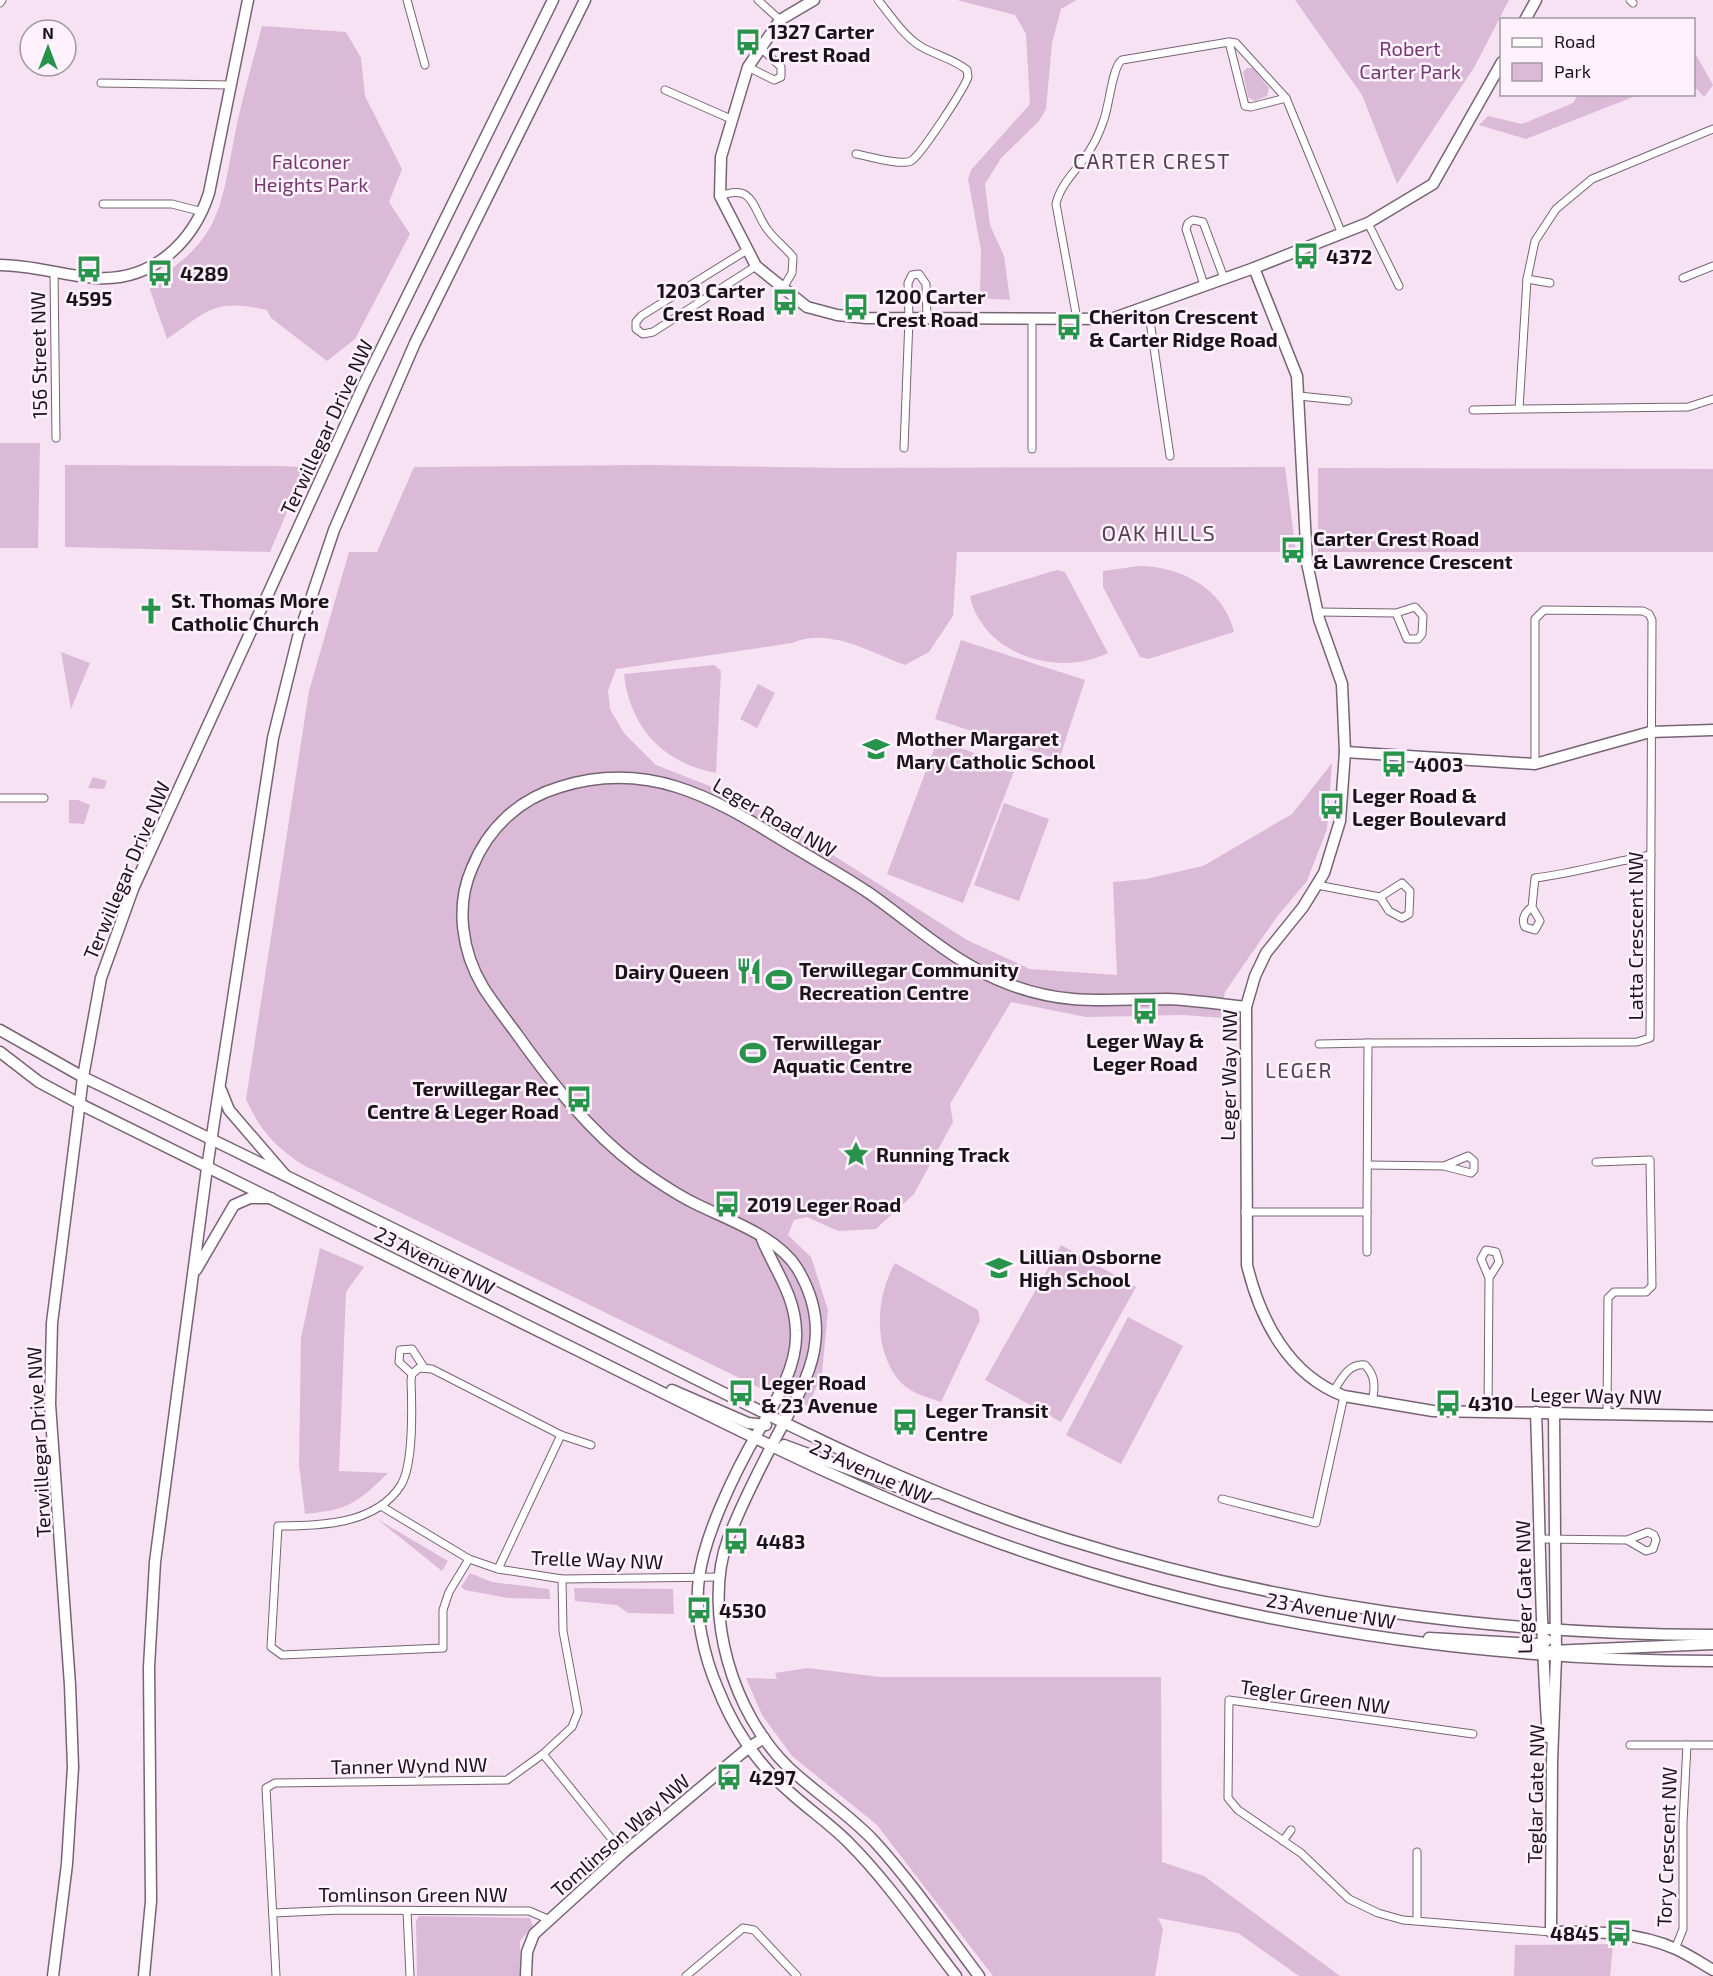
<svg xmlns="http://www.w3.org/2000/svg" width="1713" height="1976" font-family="'Exo 2',sans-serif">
  <rect width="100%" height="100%" fill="#f7e2f4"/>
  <g fill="#dbbad7">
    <polygon points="957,0 1076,0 1061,9 1052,43 1046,109 1039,121 1001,158 985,184 990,225 1004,256 1010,300 980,298 981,250 968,179 971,170 1030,104 1026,34 1015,15"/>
    <polygon points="1295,0 1509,0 1475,66 1397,184 1362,95"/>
    <path d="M262,26L346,32L361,58L365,96L402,169L389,202L410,234L355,339L327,361L271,318L267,310C214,298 209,310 167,339L148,284C226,238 220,204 237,124C244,91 254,58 262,26Z"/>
    <polygon points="1694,51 1713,85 1704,97 1694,86"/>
    <polygon points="1247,68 1253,68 1269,88 1267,96 1255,101 1248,97 1243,72"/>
    <polygon points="1578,95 1638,95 1526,139 1479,125 1488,116 1522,124 1573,103"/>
    <polygon points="0,443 40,443 38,548 0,548"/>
    <polygon points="65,465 276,466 306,467 270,552 65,547"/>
    <path d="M646,465L841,468L1285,467L1296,552H957L953,616L929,652L905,665C869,652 829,627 792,643L616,669L608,691L610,709L624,733L656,765L748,801L967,940L1030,969L1117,975L1113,882L1146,879L1203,866L1292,814L1332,763L1327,829L1307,881L1276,918L1225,992L1221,1018L1183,1015L1086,1017L1011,1002L950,1104L953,1122L914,1194L876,1229L838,1231L807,1217L794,1220L788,1235L811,1257L828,1310L822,1374L808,1406L764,1390L303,1165C275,1147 259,1129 246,1099L309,691L349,552H377L414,467Z"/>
    <polygon points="1318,468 1713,469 1713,552 1318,552"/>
    <path d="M1139,566C1181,566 1224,589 1234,632L1148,659L1140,657L1103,587V571Z"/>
    <path d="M1057,570L1065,572L1108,653C1057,678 982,654 970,596Z"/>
    <polygon points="961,640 1085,680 1059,760 935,719"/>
    <polygon points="61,652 90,663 71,709"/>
    <path d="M714,665L721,671L716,773C663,763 630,728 624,674Z"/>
    <polygon points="758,684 775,693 757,728 740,719"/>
    <polygon points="938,739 1015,769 963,903 887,874"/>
    <polygon points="93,777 107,781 104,789 88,788"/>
    <polygon points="69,800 78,800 90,805 84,824 69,823"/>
    <polygon points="1004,803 1049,819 1019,901 974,885"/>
    <polygon points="1061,1245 1136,1287 1061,1422 985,1380"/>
    <path d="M320,1248L364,1267L346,1292L339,1471L388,1473C357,1503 349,1510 305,1514L299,1464L301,1338Z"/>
    <path d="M895,1263L978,1310L980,1320L941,1402C926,1397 907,1392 897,1378C873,1346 876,1296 895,1263Z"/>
    <polygon points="1128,1317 1183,1346 1121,1464 1066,1435"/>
    <polygon points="377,1519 448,1561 442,1571"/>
    <polygon points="470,1573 492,1582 549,1589 550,1599 508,1598 465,1590 461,1587"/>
    <polygon points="574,1588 673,1589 674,1614 628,1613 617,1605 575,1601"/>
    <polygon points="808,1668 880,1677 1161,1677 1162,1862 1204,1876 1340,1976 1299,1976 1238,1933 1158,1918 1163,1929 1155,1976 993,1976 877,1825 792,1756 762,1715 746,1678 777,1679 775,1673"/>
    <polygon points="419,1916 530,1918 533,1926 520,1941 520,1976 417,1976 416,1921"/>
    <polygon points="1613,1944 1610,1976 1514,1976 1515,1945"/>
  </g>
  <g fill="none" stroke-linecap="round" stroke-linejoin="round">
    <g stroke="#766474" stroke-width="9">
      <g id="street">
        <polyline points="407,0 425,65"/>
        <polyline points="758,0 780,20"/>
        <polyline points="1630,0 1633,3"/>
        <polyline points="0,3 2,0"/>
        <polyline points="1229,42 1245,106 1251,107 1286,98"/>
        <polyline points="748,67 774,80 781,77 781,67 761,48"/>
        <polyline points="101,83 231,85"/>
        <polyline points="665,90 731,119"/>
        <polyline points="1713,129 1592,179 1556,209 1535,241 1527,279 1519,409 1688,407 1713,399"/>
        <path d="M856,154C868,156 901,166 911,161C921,155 964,89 968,77L967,70C954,59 935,55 920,46C903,35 891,16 878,0"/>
        <path d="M720,196C754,183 752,208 767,229C774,239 785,247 793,257L792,273L783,288"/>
        <polyline points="103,204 172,204 203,212"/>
        <polyline points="1368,223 1399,286"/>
        <polyline points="747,250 641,316 636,322 636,329 643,334 653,332 756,266"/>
        <polyline points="54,271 56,438"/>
        <polyline points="1683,278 1713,266"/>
        <polyline points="1527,279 1550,283"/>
        <polyline points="1204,285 1186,229 1188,223 1193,220 1203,222 1224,278"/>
        <polyline points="1144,307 1150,321 1170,456"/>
        <path d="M1077,319L1056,204C1060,185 1075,172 1086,156C1093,146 1099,134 1103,122C1109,109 1112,66 1122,60L1229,42L1236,43L1286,98L1342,234"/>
        <polyline points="1299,396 1348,401"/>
        <polyline points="1473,410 1519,409"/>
        <polyline points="904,448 909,319 908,283 912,275 919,274 926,284 927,318"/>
        <polyline points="1032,449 1032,318"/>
        <polyline points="1318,612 1396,613 1415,607 1423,616 1422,634 1418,639 1407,639 1396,613"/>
        <polyline points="0,798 44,798"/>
        <polyline points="1317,885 1380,897 1402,883 1410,891 1409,914 1402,918 1389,911 1380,897"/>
        <path d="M1532,907C1525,912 1521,919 1525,927L1535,930L1540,921L1532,907L1535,878C1574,873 1612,862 1651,855"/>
        <polyline points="1319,1044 1368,1043"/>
        <polyline points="1596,1162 1650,1160 1652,1286 1646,1292 1614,1292 1608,1298 1607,1414"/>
        <polyline points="1369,1165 1444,1166 1468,1156 1474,1161 1474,1170 1471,1173 1444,1166"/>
        <polyline points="1245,1212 1367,1212 1368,1043 1637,1042 1650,1038 1652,620 1649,614 1643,611 1544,610 1535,619 1535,764"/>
        <polyline points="1367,1212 1367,1252"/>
        <polyline points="412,1374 399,1362 400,1350 412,1349 423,1366"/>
        <path d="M1333,1392C1341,1380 1348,1363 1365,1365C1376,1376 1375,1388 1372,1402"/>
        <polyline points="1488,1411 1489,1278 1499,1262 1496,1252 1486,1250 1481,1259 1489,1278"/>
        <polyline points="561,1435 591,1445"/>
        <polyline points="1222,1499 1316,1523 1344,1396"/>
        <polyline points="381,1506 469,1559 498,1569 562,1579 720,1577"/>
        <polyline points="1542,1539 1627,1540 1646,1551 1653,1549 1656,1540 1654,1535 1648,1532 1627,1540"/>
        <path d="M469,1559L449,1592L443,1610V1648L282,1655L271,1647L278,1526C319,1526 376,1525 401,1485C414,1463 412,1406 411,1380L412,1374L419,1368L432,1369L561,1435L498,1569"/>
        <polyline points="1473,1734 1229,1700 1228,1798 1238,1810 1301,1853 1349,1899 1378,1913 1403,1920 1551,1932"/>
        <polyline points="1630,1745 1687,1745"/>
        <polyline points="543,1754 623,1853"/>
        <polyline points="1283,1841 1291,1830"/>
        <polyline points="407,1911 410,1976"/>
        <polyline points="273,1913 341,1910 529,1911 550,1920"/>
        <polyline points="1417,1920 1417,1852"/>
        <polyline points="1675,1949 1683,1929 1683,1823 1687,1745 1713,1745"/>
        <polyline points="276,1976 266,1788 275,1783 507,1780 543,1754 572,1727 578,1712 563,1631 562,1579"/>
        <polyline points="686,1976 743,1928 754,1930 797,1976"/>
      </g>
    </g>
    <g stroke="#766474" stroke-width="13">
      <g id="secondary">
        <polyline points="814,0 780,20 748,67 721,157 720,196 756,266 807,307 837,315 866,318 1111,319 1254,268 1368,223 1433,184 1502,62"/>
        <polyline points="1525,20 1536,0"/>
        <path d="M0,265C33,265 64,276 97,278C152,281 193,243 209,193L248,0"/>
        <path d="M1254,268L1297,376L1307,563L1319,619L1342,684L1345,752L1340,821L1324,873L1303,907L1266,953L1255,976L1246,1007L1247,1265C1260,1319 1288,1375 1344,1396L1433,1411L1713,1416"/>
        <polyline points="1345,752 1535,764 1650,732 1713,730"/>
        <path d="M0,1030L83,1077C262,1163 440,1252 618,1340C764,1413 910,1490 1066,1539C1280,1606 1489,1634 1713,1635"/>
        <path d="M0,1052L39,1082L80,1104C247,1188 415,1270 583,1353C730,1426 876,1502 1031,1554C1252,1629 1481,1660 1713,1661"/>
        <path d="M762,1239C775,1271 795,1295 796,1331C798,1366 775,1403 758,1432C736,1470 704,1535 699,1578C694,1613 704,1657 718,1689C734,1730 759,1766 793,1795C811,1811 831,1825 848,1842C888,1882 921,1931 956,1976"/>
        <polyline points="672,1390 748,1423 766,1425"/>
        <path d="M1536,1412C1540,1521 1540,1629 1548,1737"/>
        <path d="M1554,1413L1556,1657L1552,1761L1551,1932C1592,1931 1638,1932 1676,1949C1689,1955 1701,1963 1713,1970"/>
        <polyline points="784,1445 916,1494 936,1493"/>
        <polyline points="1429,1638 1533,1644 1542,1644 1547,1640"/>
        <polyline points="1550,1651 1713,1644"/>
        <polyline points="526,1976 527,1952 534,1934 623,1853 748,1748 764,1738"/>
        <path d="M979,1976C945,1931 913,1884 875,1842C849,1814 817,1794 789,1768C760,1740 739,1701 728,1662C717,1623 714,1577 728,1539C740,1508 756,1476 771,1447C803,1385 839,1338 797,1268C777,1236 728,1220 694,1203C674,1193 655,1180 637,1167C589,1131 551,1082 516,1033C505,1018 493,1003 483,987C462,952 455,906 472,868C488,828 519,799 560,787C646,760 711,796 782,840C811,858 841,874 869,893C916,926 956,965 1011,985C1067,1006 1109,999 1167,999C1193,1000 1219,1004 1246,1007"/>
      </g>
    </g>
    <g stroke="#766474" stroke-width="13">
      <g id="primary">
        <polyline points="221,1090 229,1110 285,1175"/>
        <polyline points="196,1270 234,1205 250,1198 271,1198"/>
        <polyline points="53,1976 67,1864 73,1767 70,1685 50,1404 52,1323 83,1077 101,978 133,889 365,382 553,0"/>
        <polyline points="144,1976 151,1901 149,1667 155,1562 207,1168 273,738 298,637 334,530 415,343 585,0"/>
      </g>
    </g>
    <use href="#street" stroke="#fff" stroke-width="7"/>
    <use href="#secondary" stroke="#fff" stroke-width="10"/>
    <use href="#primary" stroke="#fff" stroke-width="10"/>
  </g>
  <defs>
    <g id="bus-bare" transform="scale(2.07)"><path d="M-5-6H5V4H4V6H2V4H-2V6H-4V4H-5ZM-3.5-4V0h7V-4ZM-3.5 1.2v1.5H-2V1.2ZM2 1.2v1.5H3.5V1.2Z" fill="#27934b" stroke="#fff2fd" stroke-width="2.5" paint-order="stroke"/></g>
    <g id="church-bare" transform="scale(2.07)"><path d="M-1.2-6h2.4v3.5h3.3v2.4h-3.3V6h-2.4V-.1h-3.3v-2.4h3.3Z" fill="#27934b" stroke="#fff2fd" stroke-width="2.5" paint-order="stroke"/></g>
    <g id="school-bare" transform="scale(2.07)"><path d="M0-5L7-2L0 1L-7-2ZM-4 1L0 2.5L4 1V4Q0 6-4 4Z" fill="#27934b" stroke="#fff2fd" stroke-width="2.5" paint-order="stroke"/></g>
    <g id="restaurant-bare" transform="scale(2.07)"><path d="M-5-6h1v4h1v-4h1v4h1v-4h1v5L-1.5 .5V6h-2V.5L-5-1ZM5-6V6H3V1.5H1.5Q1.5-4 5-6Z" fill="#27934b" stroke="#fff2fd" stroke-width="2.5" paint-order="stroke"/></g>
    <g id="stadium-bare" transform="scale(2.07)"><path d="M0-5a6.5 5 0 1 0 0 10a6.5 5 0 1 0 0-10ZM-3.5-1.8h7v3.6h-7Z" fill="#27934b" stroke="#fff2fd" stroke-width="2.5" paint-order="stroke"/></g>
    <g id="sight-bare" transform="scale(2.07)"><path d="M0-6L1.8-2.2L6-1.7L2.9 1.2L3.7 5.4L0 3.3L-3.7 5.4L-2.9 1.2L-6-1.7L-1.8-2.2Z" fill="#27934b" stroke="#fff2fd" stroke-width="2.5" paint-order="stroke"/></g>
  </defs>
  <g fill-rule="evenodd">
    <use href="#bus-bare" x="748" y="42"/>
    <use href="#bus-bare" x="1306" y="256"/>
    <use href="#bus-bare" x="89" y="269"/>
    <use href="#bus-bare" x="160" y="273"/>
    <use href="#bus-bare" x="785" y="302"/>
    <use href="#bus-bare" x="856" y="307"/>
    <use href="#bus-bare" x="1069" y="327"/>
    <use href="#bus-bare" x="1293" y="550"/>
    <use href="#church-bare" x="151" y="611"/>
    <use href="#school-bare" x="876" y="749"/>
    <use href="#bus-bare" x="1394" y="764"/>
    <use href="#bus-bare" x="1332" y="806"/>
    <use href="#restaurant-bare" x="749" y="971"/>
    <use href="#stadium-bare" x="779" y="980"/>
    <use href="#bus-bare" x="1145" y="1011"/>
    <use href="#stadium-bare" x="753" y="1053"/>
    <use href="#bus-bare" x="579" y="1099"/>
    <use href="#sight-bare" x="856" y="1154"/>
    <use href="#bus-bare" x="727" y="1204"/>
    <use href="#school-bare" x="999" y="1268"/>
    <use href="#bus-bare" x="741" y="1393"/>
    <use href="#bus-bare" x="1448" y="1403"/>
    <use href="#bus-bare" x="905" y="1422"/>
    <use href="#bus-bare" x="736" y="1541"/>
    <use href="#bus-bare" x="699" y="1610"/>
    <use href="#bus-bare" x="729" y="1777"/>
    <use href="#bus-bare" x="1619" y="1933"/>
  </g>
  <g text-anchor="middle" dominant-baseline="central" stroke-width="5" stroke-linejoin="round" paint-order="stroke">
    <g font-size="20" font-weight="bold" fill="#1a131a" stroke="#fff2fd" text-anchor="start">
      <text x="768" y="31">1327 Carter<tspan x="768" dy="23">Crest Road</tspan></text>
      <text x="1326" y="256">4372</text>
      <text x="180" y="273">4289</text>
      <text x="765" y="290" text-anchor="end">1203 Carter<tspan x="765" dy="23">Crest Road</tspan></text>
      <text x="876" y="296">1200 Carter<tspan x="876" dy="23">Crest Road</tspan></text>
      <text x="89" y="298" text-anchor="middle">4595</text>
      <text x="1089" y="316">Cheriton Crescent<tspan x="1089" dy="23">&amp; Carter Ridge Road</tspan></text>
      <text x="1313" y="538">Carter Crest Road<tspan x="1313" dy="23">&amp; Lawrence Crescent</tspan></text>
      <text x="171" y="600">St. Thomas More<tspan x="171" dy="23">Catholic Church</tspan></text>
      <text x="896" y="738">Mother Margaret<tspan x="896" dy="23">Mary Catholic School</tspan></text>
      <text x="1414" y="764">4003</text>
      <text x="1352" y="795">Leger Road &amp;<tspan x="1352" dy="23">Leger Boulevard</tspan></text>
      <text x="799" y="969">Terwillegar Community<tspan x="799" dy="23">Recreation Centre</tspan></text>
      <text x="729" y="971" text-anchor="end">Dairy Queen</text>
      <text x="1145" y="1040" text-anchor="middle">Leger Way &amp;<tspan x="1145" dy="23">Leger Road</tspan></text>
      <text x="773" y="1042">Terwillegar<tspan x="773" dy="23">Aquatic Centre</tspan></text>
      <text x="559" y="1088" text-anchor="end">Terwillegar Rec<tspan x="559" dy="23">Centre &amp; Leger Road</tspan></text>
      <text x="876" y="1154">Running Track</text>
      <text x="747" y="1204">2019 Leger Road</text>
      <text x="1019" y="1256">Lillian Osborne<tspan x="1019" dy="23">High School</tspan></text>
      <text x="761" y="1382">Leger Road<tspan x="761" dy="23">&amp; 23 Avenue</tspan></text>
      <text x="1468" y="1403">4310</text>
      <text x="925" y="1410">Leger Transit<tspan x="925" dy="23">Centre</tspan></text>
      <text x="756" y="1541">4483</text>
      <text x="719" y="1610">4530</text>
      <text x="749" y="1777">4297</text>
      <text x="1599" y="1933" text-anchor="end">4845</text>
    </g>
    <g font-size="20" fill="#73396f" stroke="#fff2fd">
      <text x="1410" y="48">Robert<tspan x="1410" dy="23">Carter Park</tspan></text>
      <text x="311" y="161">Falconer<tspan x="311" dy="23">Heights Park</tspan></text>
    </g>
    <g font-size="20" fill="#1a131a" stroke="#fff2fd">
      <text transform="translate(38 355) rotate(-91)">156 Street NW</text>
      <text transform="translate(326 427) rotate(-65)">Terwillegar Drive NW</text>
      <text transform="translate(775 817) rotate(30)">Leger Road NW</text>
      <text transform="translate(126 870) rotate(-67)">Terwillegar Drive NW</text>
      <text transform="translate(1635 936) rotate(-90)">Latta Crescent NW</text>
      <text transform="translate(1228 1075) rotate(-89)">Leger Way NW</text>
      <text transform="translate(435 1260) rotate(26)">23 Avenue NW</text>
      <text transform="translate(1596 1395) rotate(1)">Leger Way NW</text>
      <text transform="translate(38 1442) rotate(-93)">Terwillegar Drive NW</text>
      <text transform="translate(871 1471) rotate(24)">23 Avenue NW</text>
      <text transform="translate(597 1559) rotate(2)">Trelle Way NW</text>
      <text transform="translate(1523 1587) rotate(-91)">Leger Gate NW</text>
      <text transform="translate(1331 1610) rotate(10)">23 Avenue NW</text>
      <text transform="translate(1315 1696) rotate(8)">Tegler Green NW</text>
      <text transform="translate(409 1765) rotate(-1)">Tanner Wynd NW</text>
      <text transform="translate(1535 1794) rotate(-89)">Teglar Gate NW</text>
      <text transform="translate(620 1835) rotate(-41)">Tomlinson Way NW</text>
      <text transform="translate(1666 1847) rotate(-88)">Tory Crescent NW</text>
      <text x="413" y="1894">Tomlinson Green NW</text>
    </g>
    <g font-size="21" letter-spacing="1.5" fill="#534251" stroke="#fff2fd">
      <text x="1152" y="160">CARTER CREST</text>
      <text x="1299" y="1069">LEGER</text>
    </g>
    <g font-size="22" letter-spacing="1.5" fill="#534251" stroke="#fff2fd">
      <text x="1159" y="532">OAK HILLS</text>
    </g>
  </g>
  <rect x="1500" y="18" width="195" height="78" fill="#fff2fd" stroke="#a399a2" stroke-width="1.5"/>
  <rect x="1512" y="38" width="30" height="9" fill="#ffffff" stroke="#a399a2" stroke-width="1.5"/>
  <text x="1554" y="48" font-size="18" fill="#1a131a">Road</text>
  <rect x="1512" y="63" width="30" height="18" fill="#dbbad7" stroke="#a399a2" stroke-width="1.5"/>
  <text x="1554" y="78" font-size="18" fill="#1a131a">Park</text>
  <g transform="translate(48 48)"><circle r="28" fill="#fff2fd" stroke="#a399a2" stroke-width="1.5"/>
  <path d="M0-4.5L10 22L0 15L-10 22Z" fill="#27934b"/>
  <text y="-9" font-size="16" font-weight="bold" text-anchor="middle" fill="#1a131a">N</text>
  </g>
</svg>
